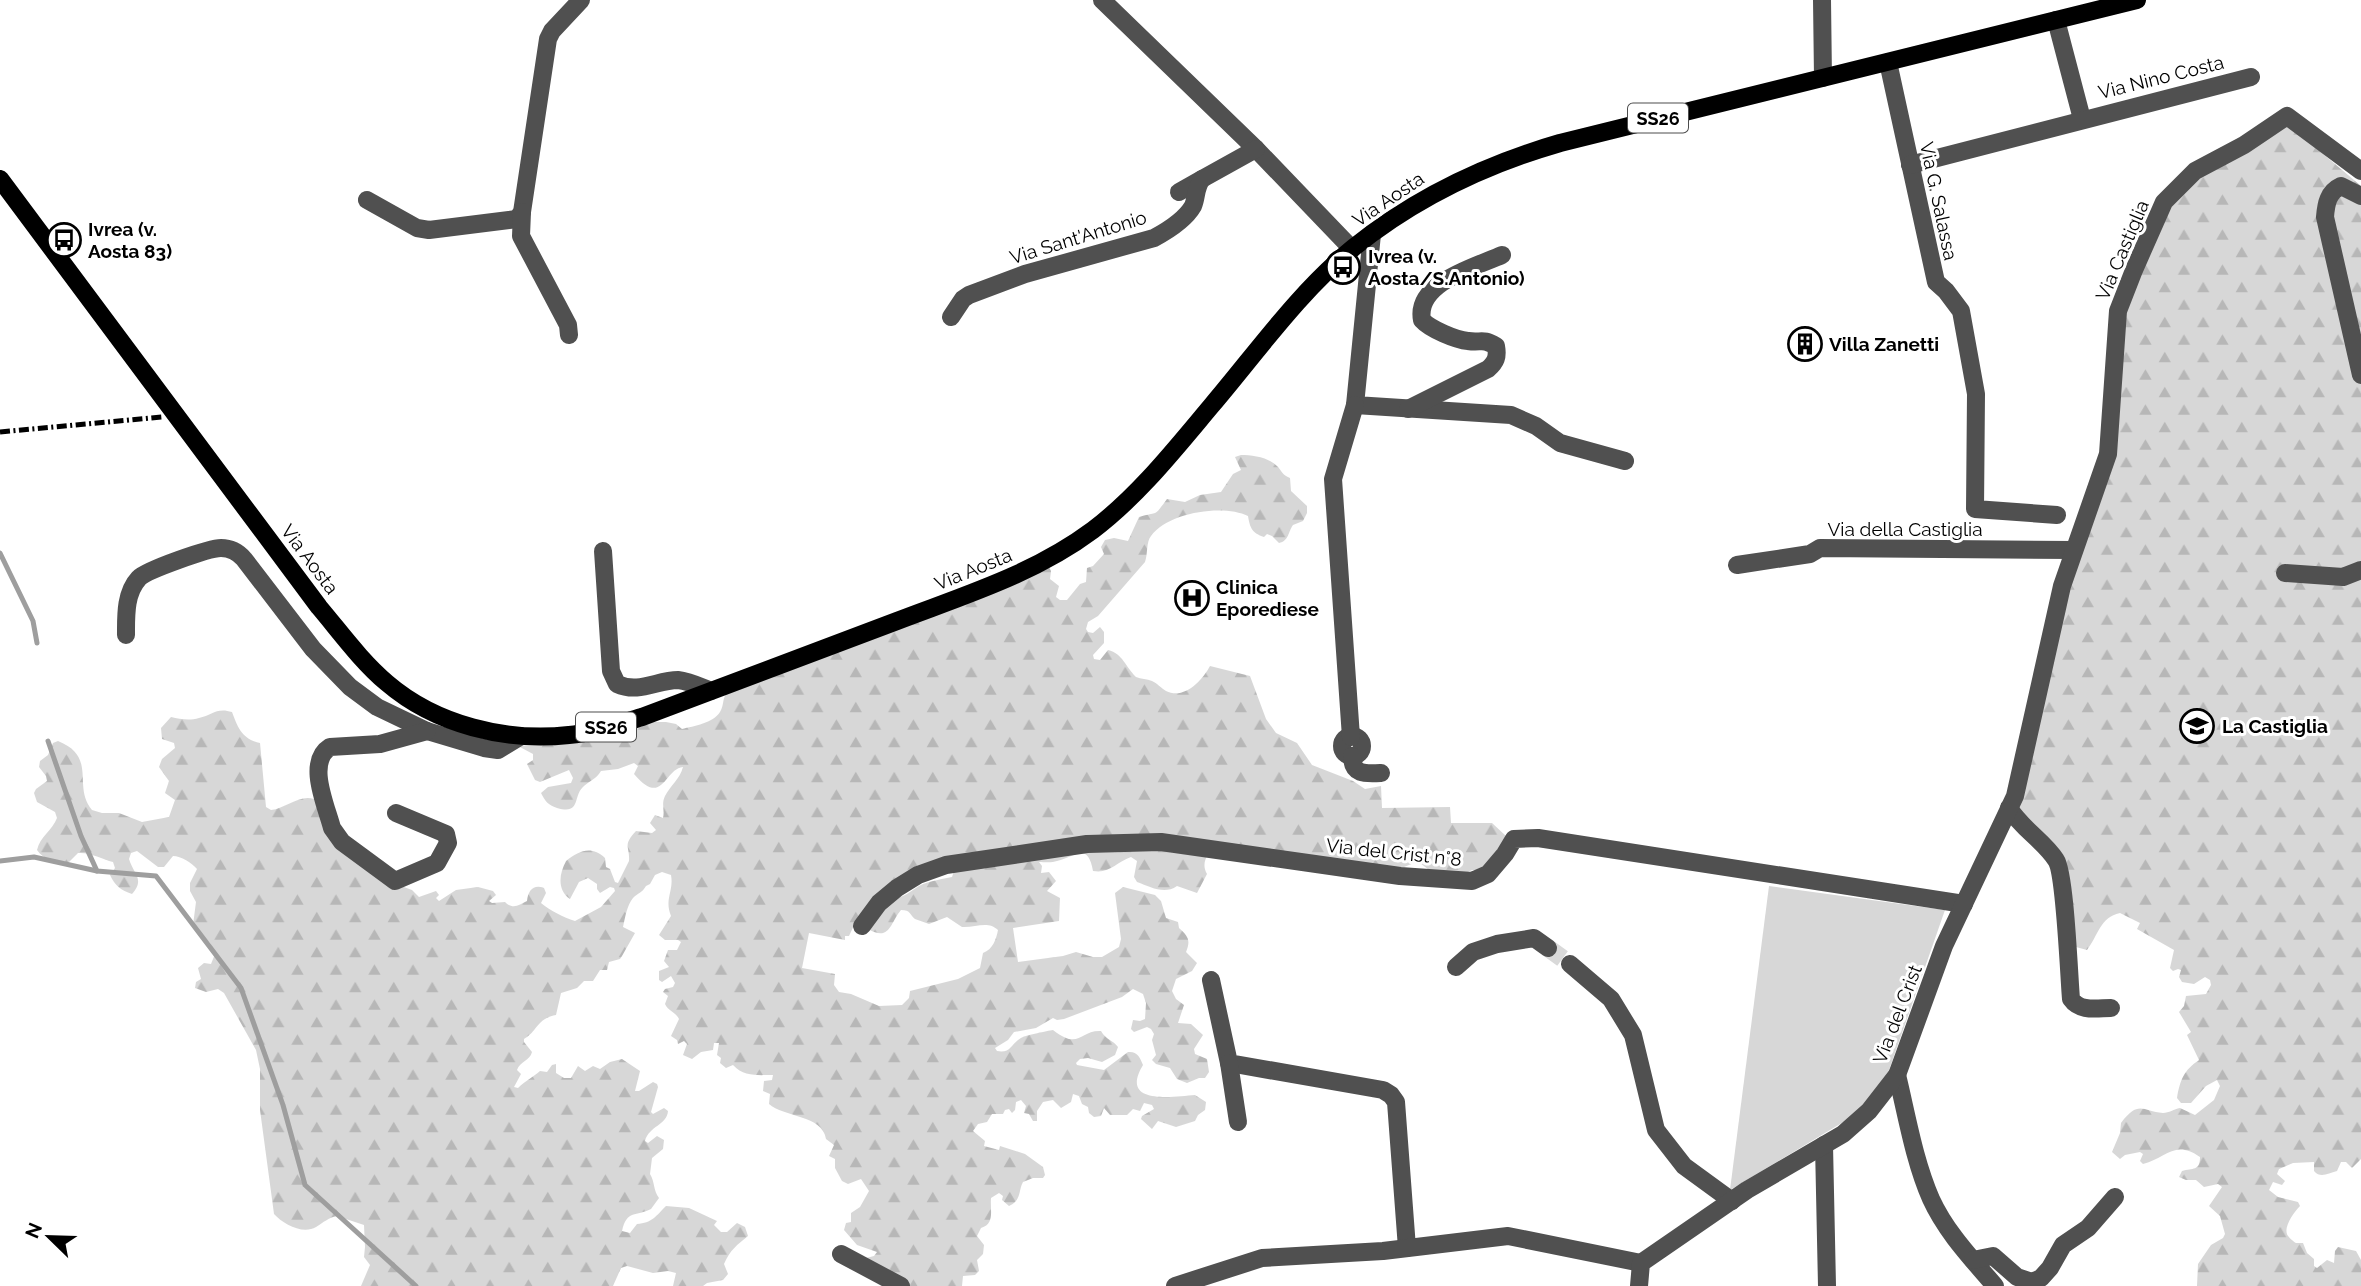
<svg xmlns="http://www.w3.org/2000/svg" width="2361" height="1286" font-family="Raleway,sans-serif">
  <defs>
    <pattern id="forest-firs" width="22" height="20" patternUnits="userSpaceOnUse" patternTransform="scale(1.75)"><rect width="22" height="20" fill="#d7d7d7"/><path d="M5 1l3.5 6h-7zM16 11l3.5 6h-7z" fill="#b7b7b7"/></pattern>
  </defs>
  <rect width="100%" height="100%" fill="#fff"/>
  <g fill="url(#forest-firs)">
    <path d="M2289,125L2361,186V1159L2352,1168L2346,1162H2341L2337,1171C2328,1173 2321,1179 2314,1171V1162L2293,1163L2279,1169L2277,1174L2285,1181L2282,1185L2273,1182L2269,1190L2278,1197L2298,1202L2300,1206C2294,1212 2284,1226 2287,1234C2287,1236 2294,1242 2296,1243H2303L2307,1253L2314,1259V1266L2317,1268L2327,1260L2334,1263L2335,1251L2338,1247L2356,1251L2361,1260V1286H2197L2198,1264L2211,1245L2223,1238L2225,1234L2220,1216L2209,1206L2222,1187L2218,1184L2204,1187L2196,1180H2186L2179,1177L2182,1171C2193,1168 2200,1171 2200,1157C2175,1139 2166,1158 2143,1164L2140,1161L2143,1154L2140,1152L2125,1155L2120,1159L2112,1152L2120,1133L2121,1123C2139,1099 2143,1112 2163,1113C2169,1113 2174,1109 2180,1108L2195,1115L2214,1100L2220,1086L2217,1080L2206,1086L2191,1103H2181L2177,1098C2180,1080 2184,1070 2199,1060L2187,1035L2191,1032L2179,1012L2184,1006L2186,996L2206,994L2211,985L2210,980L2205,977L2194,984L2182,982L2179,977L2181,970L2178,969L2173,971L2170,968L2174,950L2137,929L2140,923L2120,913C2100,917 2098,936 2087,950L2076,947L2068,878L2018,817V797L2065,587L2111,453L2122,313L2170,207L2199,177Z"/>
    <path d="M1241,455C1252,455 1268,457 1277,466C1282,471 1282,475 1290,478L1291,491L1307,506V513L1303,521L1293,525C1288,532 1289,541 1279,543L1272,536L1267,534L1264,537C1252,533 1250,528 1248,516C1224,504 1168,512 1151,536C1146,542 1148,554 1145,562L1098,616L1088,622L1086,629L1088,632L1093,633L1100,627L1104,632V643L1093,655L1094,659L1100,660L1108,650C1123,654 1125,666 1136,677C1141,679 1147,679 1152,681C1157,683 1161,688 1166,691C1184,700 1202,681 1210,666L1250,676L1266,719L1276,733L1297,743L1312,765L1353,781L1365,789L1381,786L1382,808L1450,807L1451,823H1492L1506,836L1507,841L1483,870H1472L1468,872L1433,873L1420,863H1414L1399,869L1161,836L944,858L856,921L849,936H845V940L809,933L802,968L835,974L834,985L839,992L851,994L879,1006L902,1005L909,998L910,991L958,979L980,968L983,953C993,949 996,940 998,930C988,920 975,928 962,927L947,917L929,924L915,919C909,914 911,910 901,910C890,923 890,942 868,929L891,899C904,899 912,889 923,884C931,881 942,879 952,877L955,868L1096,849L1161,847L1208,854C1204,861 1203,867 1207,874L1197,893L1177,886C1164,895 1151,887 1137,882L1134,877L1137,861L1131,857C1116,862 1110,874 1093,871C1088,842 1076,856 1057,861C1052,863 1044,862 1039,862L1042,866L1041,873L1049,872L1056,881L1047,891L1060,898L1059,921L1013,928L1018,962L1063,956L1076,952L1093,957H1102L1119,947L1121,939L1115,893L1123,887L1155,895L1161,901L1166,918L1178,922L1179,928C1188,936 1191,940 1186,952L1197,963L1192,971L1176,979L1172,991L1176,999L1184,1005L1178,1023L1191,1024L1203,1035L1194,1049L1195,1054L1207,1059L1209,1072L1205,1078H1199L1187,1083L1177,1079L1170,1068L1156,1064L1152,1060L1156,1055L1152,1040L1154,1034L1151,1029L1147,1027L1134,1032L1131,1029L1133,1020L1140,1021L1145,1019L1146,1003L1143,994L1133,989L1122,997L1064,1019L1057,1020L1053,1018L1036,1028L1014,1032L1008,1040L995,1048L997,1051C1012,1054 1011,1042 1023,1037C1027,1035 1047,1031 1053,1030C1080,1051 1079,1030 1101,1031C1106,1040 1113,1040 1118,1047L1115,1055L1102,1062L1088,1058L1080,1059L1076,1063L1077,1065L1104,1070L1128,1052C1137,1051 1140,1057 1143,1065C1119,1105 1171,1097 1195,1095L1206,1102L1205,1110L1198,1115L1195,1121L1176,1127L1158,1121L1152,1129L1141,1119L1142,1116L1154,1109L1152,1105L1144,1103L1140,1111L1133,1109L1127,1115H1110L1104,1108L1101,1116L1094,1117L1089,1113L1088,1107L1082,1104L1079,1096L1073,1094L1071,1102L1061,1108L1053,1100L1043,1102L1037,1111V1121H1033L1029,1114L1024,1113L1026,1106L1021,1100L1016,1102L1015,1110L1012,1113L1009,1109L1005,1110L1003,1114H992L987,1122L978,1124L973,1131L985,1141L984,1146L999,1150L1000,1146L1025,1154L1043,1167L1045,1175L1043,1178H1033L1023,1182C1018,1191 1022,1200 1009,1206L1002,1200L1003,1196L999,1193L991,1198C990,1211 995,1224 981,1228L977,1236L984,1245L983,1254L977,1260L979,1271L975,1275L963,1276L962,1286H903L862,1259L874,1256L877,1252L857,1245L844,1230L846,1223L851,1222V1213L860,1207L869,1191L861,1179L848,1184L842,1181L835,1168V1159L829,1156L834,1145L826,1139C823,1115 783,1117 769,1104L770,1094L763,1091L764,1081L772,1080L773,1075C758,1075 744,1077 733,1065L726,1068L720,1063L721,1058L717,1055L719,1043H714L713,1050L701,1052L692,1059L683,1055L687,1044L684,1041L678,1044L677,1040L671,1036L679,1019C676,1012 668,1011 665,1004L668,996L663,992L665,989L673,987L675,983L671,976L662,982L659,980V971L669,967L664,961L668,950H677L681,942L678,940H665L659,935L671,916C664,899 674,891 671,875L662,872L655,875L650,884L646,886C642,893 638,893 633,898C627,905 625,918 623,927L635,933L622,956L620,959L609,962L607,970H600L593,981H584L577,988L561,993L556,1015C536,1019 538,1031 524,1039V1042L532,1052C530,1061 520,1061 517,1070L521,1074L514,1087L518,1088C525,1081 533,1077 540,1071L547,1072L552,1065L556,1064V1073L564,1078H571L578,1066L585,1071L593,1066L600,1069L610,1062L622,1059L640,1071L635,1091H639L653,1082L657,1084L658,1087L651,1112L653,1114L664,1108L668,1111C667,1125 649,1126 645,1141L648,1143L657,1136L664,1140L663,1149L652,1158L650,1174C655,1182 653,1190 659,1198L651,1209C636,1217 627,1209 622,1231L630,1233L637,1224C652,1223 656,1216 666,1206L689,1208L717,1221L714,1225L721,1232H727L737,1223L745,1227L748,1236C737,1245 730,1250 724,1264L728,1274L723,1280L707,1283L703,1286H673L676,1273L668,1271L653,1273L627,1266L621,1268L613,1286H361L370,1265L364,1257L365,1247L364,1225L337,1216C328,1218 324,1222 316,1227C303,1235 283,1224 274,1214L260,1110V1069L256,1050L224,993L218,989L206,992L195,988L196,982L201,979L198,968L204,963L211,964L215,954L210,943L193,925L196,902L190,891V883L197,869C192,863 181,856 173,856L164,867H158L137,851L131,853L129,859C134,875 145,879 132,894C121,890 115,886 110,875L115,868L113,862C102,859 90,852 78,853L67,864C56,864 43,859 37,850C40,836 52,831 57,818L55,812L37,802L34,793L36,789L47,781L46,776L39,767L40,761L48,755L53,743L58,741C98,757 72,786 92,810L102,813H119L142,822L169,817L175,800L165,793L169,781L159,767L162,759L175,748L174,743L162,739L161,728L171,717C180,719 189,721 199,718C212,715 217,707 232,712C238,728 242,739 260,743L266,807L271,810C288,808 303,790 320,802L323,814L401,886L412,890L419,897L436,891L439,895L436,898L439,901L456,890L478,887L493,891L496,895L489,901L492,903L505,902C513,910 519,905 527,901C528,890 534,884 544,888L546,893L541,903C551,911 563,917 575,921L601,907L615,891L614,888L610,887L600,893L597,889V884L588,878L579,882L570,899C557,890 559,874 566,861C579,851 591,845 605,858L606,867L610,869L615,882L618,883L629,861C630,846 622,846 636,831L652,833L656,830L650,823L655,815L663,818C665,810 661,804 665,796C670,786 680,779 683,767C664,769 663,808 634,774L638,766L634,763L618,769L601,771C596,779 591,780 584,786C572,796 582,815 557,808C548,805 545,801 541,793L548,787L571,783L573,778L569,770L540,782L535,780L527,764L533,760V754L518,746L593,741L652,722H666L676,724L682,729C694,726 713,723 720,712C725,704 721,698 729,691L1049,567L1051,571L1050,579L1059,586L1056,597L1060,600H1067L1080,584L1086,582L1087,568L1093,566L1104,554L1101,547L1105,540L1114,538L1128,541L1139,517C1159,511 1153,518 1167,499L1185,502L1200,495L1221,492L1233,474L1241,470L1235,457Z"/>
  </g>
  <polygon fill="#d7d7d7" points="1769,886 1945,910 1888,1073 1877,1092 1850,1118 1730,1190"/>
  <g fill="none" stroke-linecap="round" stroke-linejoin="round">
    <g stroke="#9e9e9e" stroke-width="5">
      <polyline points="0,553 33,621 37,643"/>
      <polyline points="48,741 81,836 97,871"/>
      <polyline points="0,861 34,857 97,871 156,876 241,988 283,1105 305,1185 416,1286"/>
    </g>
    <polyline stroke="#d9d9d9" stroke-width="18" stroke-dasharray="18 9" stroke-linecap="butt" points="1548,948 1570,964"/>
    <g stroke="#505050" stroke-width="18">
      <polyline points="1102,0 1256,149 1352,249"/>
      <polyline points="1822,0 1823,78"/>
      <polyline points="2056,20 2082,119"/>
      <polyline points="1888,62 1936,282 1946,291 1961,311 1976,394 1975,509 2057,515"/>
      <polyline points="1910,165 2251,77"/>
      <polyline points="1179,192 1202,179"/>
      <path d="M2361,196L2341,186C2328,192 2326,204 2325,217L2361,375"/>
      <polyline points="367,200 417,228 429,230 517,219 522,212 548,39 552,31 581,0"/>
      <polyline points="522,212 521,236 568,325 569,335"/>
      <polyline points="1372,234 1355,405 1511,415 1536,426 1560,443 1625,461"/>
      <path d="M951,317L963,299L969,295L1025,274L1154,238C1167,231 1185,220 1193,206C1197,197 1195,188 1202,179L1256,149"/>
      <path d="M1408,409L1488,369C1496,362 1498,357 1496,346C1482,338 1482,343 1468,341C1456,340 1430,329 1422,320C1415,283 1475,267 1502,255"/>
      <path d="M603,551L611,671L617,684C639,694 657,680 678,680C689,681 701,687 711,691"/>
      <polyline points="1737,565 1810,554 1820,548 2074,550"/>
      <polyline points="2285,573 2343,577 2361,570"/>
      <path d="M126,635C126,616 125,593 139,578C147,570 209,548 221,548C231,548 238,552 244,559L313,649L350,687L377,707L427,731L484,748L498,750L521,736"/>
      <circle cx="1352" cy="746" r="10"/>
      <polyline points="1351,737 1333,479 1355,405"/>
      <path d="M1352,756C1352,775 1365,774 1381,773"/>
      <path d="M2009,808C2022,829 2044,841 2056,860C2065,873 2069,976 2071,999C2080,1012 2097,1008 2111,1008"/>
      <path d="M396,813L446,834L448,843L437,863L395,881L342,842L332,828C326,805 306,762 330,747L380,744L427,731"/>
      <polyline points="862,926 879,903 897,888 918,875 946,865 1087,844 1161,842 1400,876 1472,881 1488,874 1505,854 1514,839 1538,838 1964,904"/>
      <polyline points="1570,964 1611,999 1633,1035 1656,1130 1684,1166 1732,1201"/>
      <polyline points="1456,967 1473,952 1497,944 1534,938 1548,948"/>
      <polyline points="1211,980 1229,1063 1383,1090 1391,1095 1396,1102 1407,1248"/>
      <polyline points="1229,1063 1238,1122"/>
      <path d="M1897,1075C1907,1116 1914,1160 1931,1199C1946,1232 1972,1259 1995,1286"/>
      <polyline points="1824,1145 1827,1286"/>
      <polyline points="841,1254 901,1286"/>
      <polyline points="1973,1260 1993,1256 2017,1277 2032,1282 2041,1278 2050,1268 2063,1245 2088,1228 2115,1197"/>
      <polyline points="1175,1286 1262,1258 1383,1251 1508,1236 1641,1263"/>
      <polyline points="1639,1286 1641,1263 1747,1190 1843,1134 1869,1111 1897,1075 1944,946 2015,796 2062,586 2108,454 2118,311 2134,270 2164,202 2195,171 2244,145 2287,116 2361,171"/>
    </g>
    <path stroke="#000" stroke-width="18" d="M0,179L319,607C341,633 361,661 387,683C436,725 506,742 569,735C594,733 618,724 642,717C727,685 812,653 897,621C965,595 1034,574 1093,530C1139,495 1175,449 1212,405C1257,352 1299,292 1353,248C1415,198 1484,165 1560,143L2137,0"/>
    <polyline stroke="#000" stroke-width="5" stroke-dasharray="10 3.5 2 3.5" stroke-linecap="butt" points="0,432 162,417"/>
  </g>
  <defs>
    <g id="bus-ring" transform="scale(1.75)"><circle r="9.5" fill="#fff" stroke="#000" stroke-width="1.5"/><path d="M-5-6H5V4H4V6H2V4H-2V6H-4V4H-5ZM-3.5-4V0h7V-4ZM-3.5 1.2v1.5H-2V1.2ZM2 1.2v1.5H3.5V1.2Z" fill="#000"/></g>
    <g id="building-ring" transform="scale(1.75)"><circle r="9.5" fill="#fff" stroke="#000" stroke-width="1.5"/><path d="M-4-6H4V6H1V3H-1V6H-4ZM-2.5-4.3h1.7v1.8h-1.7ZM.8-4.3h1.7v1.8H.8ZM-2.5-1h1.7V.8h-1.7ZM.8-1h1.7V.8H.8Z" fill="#000"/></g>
    <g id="hospital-ring" transform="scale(1.75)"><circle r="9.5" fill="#fff" stroke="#000" stroke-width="1.5"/><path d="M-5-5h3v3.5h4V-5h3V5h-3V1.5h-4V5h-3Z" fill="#000"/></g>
    <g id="school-ring" transform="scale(1.75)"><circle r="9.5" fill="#fff" stroke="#000" stroke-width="1.5"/><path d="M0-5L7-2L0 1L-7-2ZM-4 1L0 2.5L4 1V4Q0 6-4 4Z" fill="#000"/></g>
  </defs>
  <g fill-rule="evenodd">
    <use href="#bus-ring" x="64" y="240"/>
    <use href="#bus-ring" x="1343" y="267"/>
    <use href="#building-ring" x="1805" y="344"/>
    <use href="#hospital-ring" x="1192" y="598"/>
    <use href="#school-ring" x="2197" y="726"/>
  </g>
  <g text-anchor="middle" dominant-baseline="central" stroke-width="6" stroke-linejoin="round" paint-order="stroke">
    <g fill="#fff" stroke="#4c4c4c" stroke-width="2">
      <rect x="1628" y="103.5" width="60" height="29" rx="5"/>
      <rect x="576" y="712.5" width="60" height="29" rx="5"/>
    </g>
    <g font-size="18" font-weight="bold" fill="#000">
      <text x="1658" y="118">SS26</text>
      <text x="606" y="727">SS26</text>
    </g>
    <g font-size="19" fill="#000" stroke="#fff">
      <text transform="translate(2161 77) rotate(-14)">Via Nino Costa</text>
      <text transform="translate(1388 199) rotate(-34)">Via Aosta</text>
      <text transform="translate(1939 201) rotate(78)">Via G. Salassa</text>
      <text transform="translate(1078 237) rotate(-17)">Via Sant'Antonio</text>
      <text transform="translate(2122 250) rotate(-67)">Via Castiglia</text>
      <text x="1905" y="529">Via della Castiglia</text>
      <text transform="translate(310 559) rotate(53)">Via Aosta</text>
      <text transform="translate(973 569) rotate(-22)">Via Aosta</text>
      <text transform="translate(1394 852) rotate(6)">Via del Crist n°8</text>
      <text transform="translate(1897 1014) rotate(-69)">Via del Crist</text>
    </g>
    <g font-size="19" font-weight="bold" fill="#000" stroke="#fff" text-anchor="start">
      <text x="88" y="229">Ivrea (v.<tspan x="88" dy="22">Aosta 83)</tspan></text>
      <text x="1368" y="256">Ivrea (v.<tspan x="1368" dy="22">Aosta/S.Antonio)</tspan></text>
      <text x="1829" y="344">Villa Zanetti</text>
      <text x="1216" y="587">Clinica<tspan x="1216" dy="22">Eporediese</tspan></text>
      <text x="2222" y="726">La Castiglia</text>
    </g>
  </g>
  <g transform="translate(49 1237) rotate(293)" stroke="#ffffff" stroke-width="5" paint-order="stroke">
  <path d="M0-5L12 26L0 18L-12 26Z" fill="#000000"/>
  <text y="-10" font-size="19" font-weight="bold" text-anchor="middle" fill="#000000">N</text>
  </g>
</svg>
